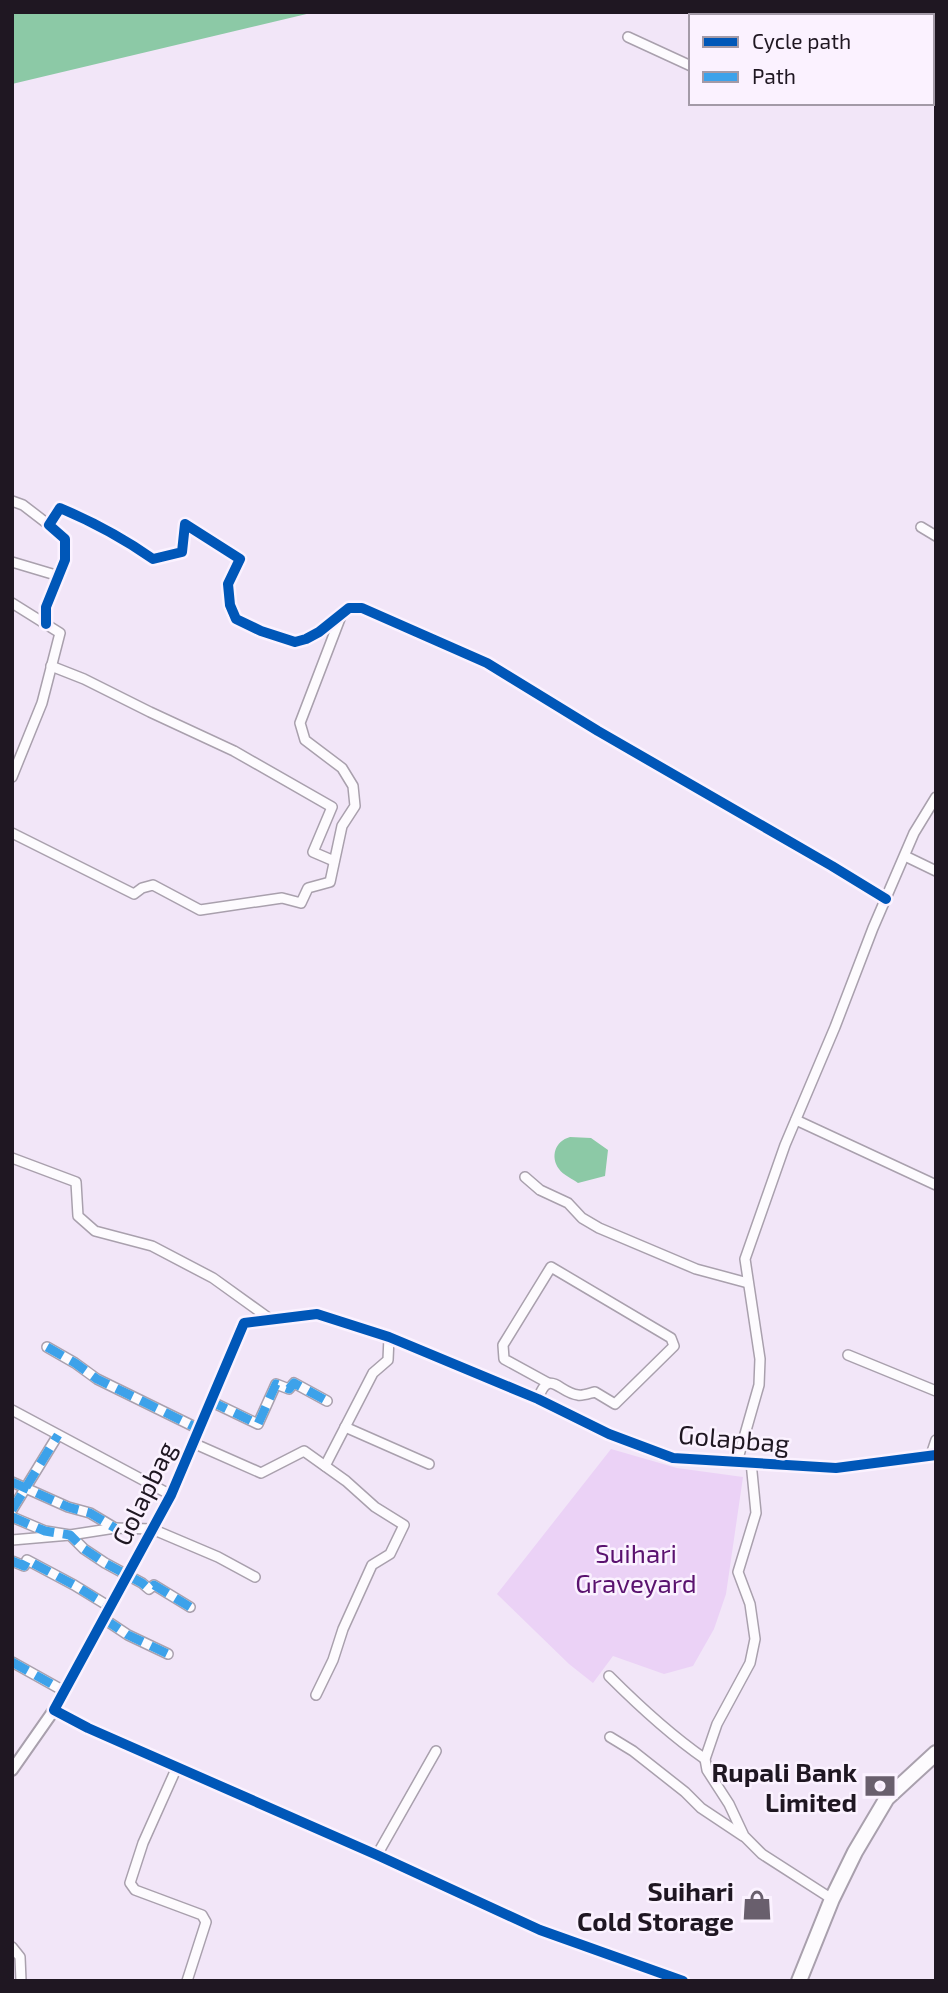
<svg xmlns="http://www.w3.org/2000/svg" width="948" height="1993" font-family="'Exo 2',sans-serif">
  <rect width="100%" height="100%" fill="#f2e6f8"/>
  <polygon fill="#ebd2f6" points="611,1449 677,1468 743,1477 726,1594 714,1629 693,1666 664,1674 613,1656 593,1683 569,1664 497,1594"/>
  <g fill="#8cc9a6">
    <polygon points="12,12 315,12 12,84"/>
    <path d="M570,1137L591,1138L608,1150L605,1176L578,1183C573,1179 563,1175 559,1169C550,1157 555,1141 570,1137Z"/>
  </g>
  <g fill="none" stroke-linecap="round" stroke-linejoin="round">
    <g stroke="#a9a0ad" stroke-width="12">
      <g id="minor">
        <polyline points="833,16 835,12"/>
        <polyline points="628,37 691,66"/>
        <polyline points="932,64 936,66"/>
        <polyline points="12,501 23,505 49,525"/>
        <polyline points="921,527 936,536"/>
        <polyline points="12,562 59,576"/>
        <polyline points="12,603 60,633 42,703 12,777"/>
        <path d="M46,624V607L65,560V539L49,525L60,508C93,522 123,538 153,559L182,552L185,524L240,559L228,584L230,605L236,619L261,631L295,642L306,639L319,632L349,608H362L487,663L598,731L832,866L886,899"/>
        <polyline points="51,666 84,679 150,712 234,751 332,807 313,852 334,861"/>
        <polyline points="12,833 134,894 142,888 153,885 200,910 282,898 301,903 308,888 330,882 342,826 355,806 353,786 342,768 305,740 300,723 341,616"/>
        <polyline points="905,856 936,871"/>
        <polyline points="796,1120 936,1185"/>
        <polyline points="12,1158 76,1182 78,1216 95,1231 152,1246 213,1278 270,1319"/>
        <polyline points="525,1177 540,1190 568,1203 582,1218 599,1228 696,1269 748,1283"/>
        <polyline points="47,1347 75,1363 97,1379 199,1429"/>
        <polyline points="848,1355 936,1391"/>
        <path d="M538,1399C549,1367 559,1393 578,1395C583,1396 590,1393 595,1392L615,1404L674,1346L671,1338L551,1267L503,1345L504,1359L548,1383"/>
        <polyline points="210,1401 258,1424 276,1384 289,1389 294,1383 327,1401"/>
        <polyline points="12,1410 171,1495"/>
        <polyline points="345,1427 429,1464"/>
        <polyline points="193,1443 261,1473 304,1451 346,1481 375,1507 404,1525 390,1554 372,1565 343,1629 333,1660 316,1695"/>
        <polyline points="931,1455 936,1440"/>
        <polyline points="737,1462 759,1385 760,1359 745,1259 785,1145 835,1027 873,928 914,833 936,797"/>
        <polyline points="751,1462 756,1513 738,1572 750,1604 755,1639 750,1663 717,1724 705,1759 707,1770 729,1804 744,1836 762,1854 832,1899"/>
        <polyline points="325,1466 373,1373 388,1360 389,1337"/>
        <polyline points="12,1482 68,1507 90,1513 115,1528"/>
        <polyline points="12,1510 58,1435"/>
        <polyline points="12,1517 45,1531 70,1535 84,1549 105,1563 142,1583 149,1589 154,1585 190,1607"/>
        <polyline points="12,1540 70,1535 115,1528 152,1529 218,1557 255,1577"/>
        <polyline points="12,1561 24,1566 27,1560 74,1585 110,1607"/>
        <polyline points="104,1619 128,1635 168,1654"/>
        <polyline points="12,1662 64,1691"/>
        <path d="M609,1676C640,1707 669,1734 705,1759"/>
        <polyline points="610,1737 633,1751 685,1792 701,1808 743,1836"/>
        <polyline points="177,1767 143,1843 130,1883 135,1890 202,1915 206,1922 187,1981"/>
        <polyline points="377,1855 436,1751"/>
        <polyline points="12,1947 20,1957 21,1981"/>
        <polyline points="683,1981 540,1930 377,1855 88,1728 54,1710 171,1495 244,1323 317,1314 389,1337 538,1399 609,1434 673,1458 836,1468 936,1455"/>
      </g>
    </g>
    <g stroke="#a9a0ad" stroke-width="14">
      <polyline id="tertiary" points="12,1770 54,1710"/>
    </g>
    <g stroke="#a9a0ad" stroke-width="18">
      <polyline id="trunk" points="799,1981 832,1899 855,1852 887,1798 936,1753"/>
    </g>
    <use href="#minor" stroke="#fdfbfe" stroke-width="9"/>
    <use href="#tertiary" stroke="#fdfbfe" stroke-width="10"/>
    <use href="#trunk" stroke="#fdfbfe" stroke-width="14"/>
    <g stroke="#3da2ea" stroke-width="9" stroke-dasharray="18 9" stroke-linecap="butt">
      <polyline points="47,1347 75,1363 97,1379 199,1429"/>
      <polyline points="210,1401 258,1424 276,1384 289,1389 294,1383 327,1401"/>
      <polyline points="12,1482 68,1507 90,1513 115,1528"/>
      <polyline points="12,1510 58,1435"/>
      <polyline points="12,1517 45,1531 70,1535 84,1549 105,1563 142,1583 149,1589 154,1585 190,1607"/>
      <polyline points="12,1561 24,1566 27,1560 74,1585 110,1607"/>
      <polyline points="104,1619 128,1635 168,1654"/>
      <polyline points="12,1662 64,1691"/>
    </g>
    <g stroke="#fbf2ff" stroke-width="15">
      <g id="cycleway">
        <path d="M46,624V607L65,560V539L49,525L60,508C93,522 123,538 153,559L182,552L185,524L240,559L228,584L230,605L236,619L261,631L295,642L306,639L319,632L349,608H362L487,663L598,731L832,866L886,899"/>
        <polyline points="683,1981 540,1930 377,1855 88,1728 54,1710 171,1495 244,1323 317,1314 389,1337 538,1399 609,1434 673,1458 836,1468 936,1455"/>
      </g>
    </g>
    <use href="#cycleway" stroke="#0057b8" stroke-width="10"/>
  </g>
  <defs>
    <g id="bank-bare" transform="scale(2.415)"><path d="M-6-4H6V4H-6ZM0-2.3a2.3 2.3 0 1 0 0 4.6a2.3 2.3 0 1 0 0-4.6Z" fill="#695f6d" stroke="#fbf2ff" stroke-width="2.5" paint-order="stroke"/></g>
    <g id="shop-bare" transform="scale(2.415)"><path d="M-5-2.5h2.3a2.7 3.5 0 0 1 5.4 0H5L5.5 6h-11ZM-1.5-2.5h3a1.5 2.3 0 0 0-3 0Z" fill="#695f6d" stroke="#fbf2ff" stroke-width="2.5" paint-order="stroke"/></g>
  </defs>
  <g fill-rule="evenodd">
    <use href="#bank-bare" x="880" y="1786"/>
    <use href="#shop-bare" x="757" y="1905"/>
  </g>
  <g text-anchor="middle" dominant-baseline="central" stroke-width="5" stroke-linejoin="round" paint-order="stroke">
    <g font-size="26" fill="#1f1722" stroke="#fbf2ff">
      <text transform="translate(734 1438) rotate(5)">Golapbag</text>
      <text transform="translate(143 1493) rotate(-64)">Golapbag</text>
    </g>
    <g font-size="26" fill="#5a126f" stroke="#fbf2ff">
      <text x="636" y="1552">Suihari<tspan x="636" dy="30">Graveyard</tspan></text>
    </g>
    <g font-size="26" font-weight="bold" fill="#1f1722" stroke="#fbf2ff" text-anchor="end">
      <text x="857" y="1771">Rupali Bank<tspan x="857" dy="30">Limited</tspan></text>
      <text x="734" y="1890">Suihari<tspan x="734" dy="30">Cold Storage</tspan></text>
    </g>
  </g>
  <rect width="948" height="1993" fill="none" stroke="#1f1722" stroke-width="28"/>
  <rect x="689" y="14" width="245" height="91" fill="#fbf2ff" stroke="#a39aa7" stroke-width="2"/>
  <rect x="703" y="37" width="35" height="10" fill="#0057b8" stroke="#a39aa7" stroke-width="2"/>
  <text x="752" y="49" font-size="21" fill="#1f1722">Cycle path</text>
  <rect x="703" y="72" width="35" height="10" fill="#3da2ea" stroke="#a39aa7" stroke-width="2"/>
  <text x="752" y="84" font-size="21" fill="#1f1722">Path</text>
</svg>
